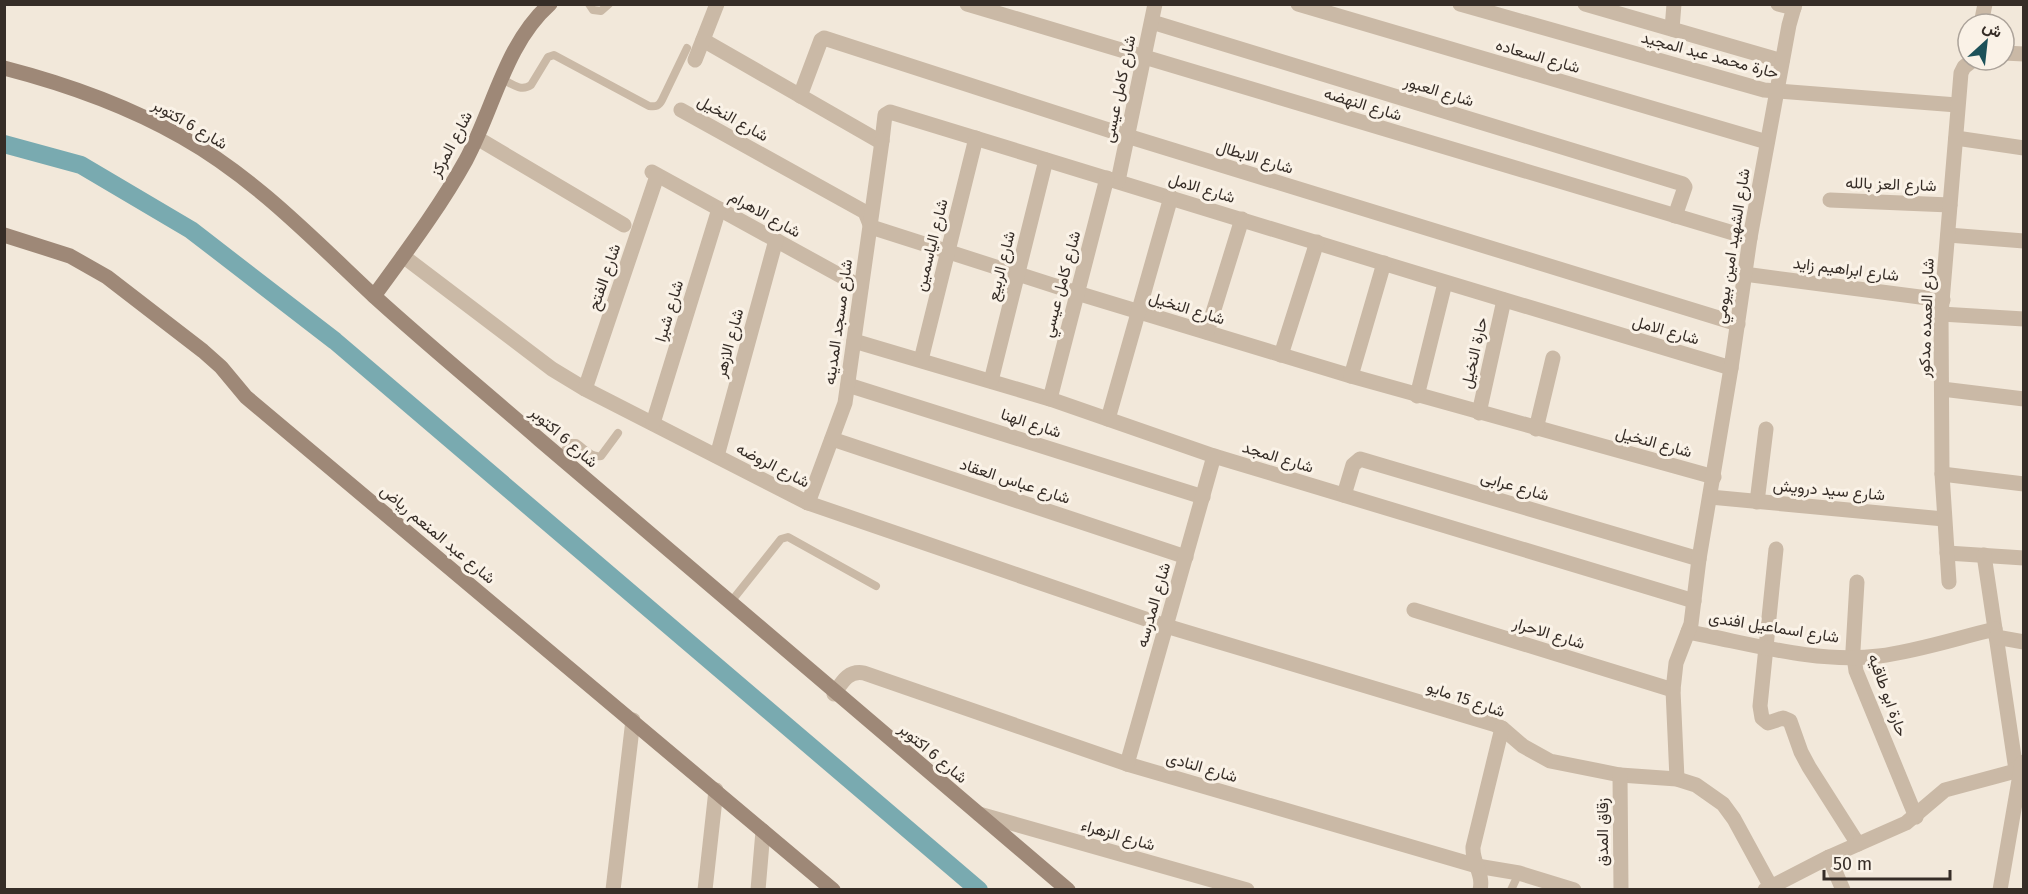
<svg xmlns="http://www.w3.org/2000/svg" width="2028" height="894" font-family="'Fira Sans',Vazirmatn,sans-serif">
  <rect width="100%" height="100%" fill="#f2e8da"/>
  <g fill="none" stroke-linecap="round" stroke-linejoin="round">
    <polyline stroke="#79aab0" stroke-width="18" points="4,144 81,165 191,230 335,341 979,890"/>
    <g stroke="#cab9a6" stroke-width="8">
      <polyline points="589,4 593,10 601,11 609,4"/>
      <path d="M502,79C512,84 521,92 531,85L548,57L554,55L649,106C656,107 659,106 662,100L687,48"/>
      <path d="M559,457L571,443H576C584,448 591,458 601,456L618,433"/>
      <polyline points="730,603 781,539 788,537 876,586"/>
      <polyline points="1511,890 1519,873"/>
    </g>
    <g stroke="#cab9a6" stroke-width="15">
      <polyline points="967,4 1750,238"/>
      <polyline points="1298,4 1767,142"/>
      <polyline points="1460,4 1764,90 1957,105"/>
      <polyline points="1585,4 1782,61"/>
      <polyline points="1778,4 1794,8"/>
      <polyline points="1152,22 1683,184 1685,187 1675,216"/>
      <polyline points="1981,24 1985,4"/>
      <polyline points="1672,29 1674,4"/>
      <path d="M703,40L879,141H882L885,115L890,112C1170,197 1450,285 1731,368"/>
      <polyline points="2004,53 2024,54"/>
      <polyline points="695,60 717,4"/>
      <polyline points="800,96 821,40 824,38 1127,136 1738,324"/>
      <polyline points="681,110 865,212 871,227 1077,293 1351,376 1714,477"/>
      <polyline points="477,138 624,225"/>
      <polyline points="1956,138 2024,148"/>
      <polyline points="652,172 861,287"/>
      <polyline points="1118,181 1155,4"/>
      <polyline points="1830,200 1950,205"/>
      <polyline points="1948,235 2024,241"/>
      <polyline points="403,256 552,369 585,389 808,503 1166,626 1493,724 1502,728 1523,746 1550,761 1620,775 1677,779 1696,785 1723,804 1734,819 1771,887"/>
      <polyline points="1744,274 1943,300"/>
      <polyline points="1941,314 2024,319"/>
      <polyline points="1207,332 1242,219"/>
      <polyline points="854,341 1050,399 1214,456 1694,601"/>
      <polyline points="1281,355 1317,242"/>
      <polyline points="921,360 976,138"/>
      <polyline points="1351,376 1384,263"/>
      <polyline points="991,381 1046,160"/>
      <polyline points="848,385 1203,497"/>
      <polyline points="585,389 657,176"/>
      <polyline points="1942,389 2024,399"/>
      <polyline points="1417,396 1445,283"/>
      <polyline points="1050,399 1107,178"/>
      <polyline points="1479,413 1504,300"/>
      <polyline points="1108,419 1171,197"/>
      <polyline points="653,423 719,209"/>
      <polyline points="1536,429 1553,358"/>
      <polyline points="832,439 1186,557"/>
      <polyline points="717,456 776,240"/>
      <polyline points="1942,474 2024,484"/>
      <polyline points="1344,495 1353,465 1360,459 1699,559"/>
      <polyline points="1710,497 1944,519"/>
      <polyline points="1757,502 1766,429"/>
      <polyline points="808,503 845,403 882,141"/>
      <polyline points="1776,549 1760,706 1762,718 1768,723 1783,718 1790,721 1801,752 1809,767 1858,844"/>
      <polyline points="1947,553 2024,558"/>
      <polyline points="1984,555 2016,770"/>
      <polyline points="1857,582 1853,650 1856,671 1916,817"/>
      <polyline points="1949,582 1942,474 1941,314 1961,73 1964,67 1973,60"/>
      <polyline points="1414,610 1673,690"/>
      <path d="M1688,632C1749,643 1816,664 1879,656C1918,651 1957,638 1995,629"/>
      <polyline points="1996,637 2024,642"/>
      <path d="M834,694C842,682 848,670 864,673L1127,764L1477,866L1519,873L1574,890"/>
      <polyline points="1127,764 1214,456"/>
      <polyline points="1620,775 1621,890"/>
      <polyline points="1677,779 1673,690 1676,663 1691,624 1699,559 1731,368 1750,238 1789,25 1795,4"/>
      <polyline points="979,814 1247,890"/>
      <polyline points="1829,857 1843,890"/>
      <polyline points="613,890 633,720"/>
      <polyline points="705,890 716,790"/>
      <polyline points="758,890 763,831"/>
      <path d="M1480,890C1484,874 1472,863 1473,847L1502,728"/>
      <polyline points="1765,890 1829,857 1906,823 1945,790 2012,772 2024,762"/>
      <polyline points="2000,890 2022,763"/>
    </g>
    <g stroke="#9e8877" stroke-width="15">
      <path d="M4,68C66,84 126,105 182,137C255,178 314,240 375,297C429,346 485,392 540,440C715,591 891,741 1068,890"/>
      <polyline points="4,235 70,256 107,277 203,351 221,367 246,397 833,890"/>
      <path d="M374,296C406,252 440,207 466,160C494,108 505,44 550,4"/>
    </g>
  </g>
  <g text-anchor="middle" dominant-baseline="central" stroke-width="6" stroke-linejoin="round" paint-order="stroke">
    <g font-size="16" fill="#362d27" stroke="#faf2e7">
      <text transform="translate(1710 55) rotate(15)">حارة محمد عبد المجيد</text>
      <text transform="translate(1538 56) rotate(16)">شارع السعاده</text>
      <text transform="translate(1119 89) rotate(-78)">شارع كامل عيسى</text>
      <text transform="translate(1439 91) rotate(17)">شارع العبور</text>
      <text transform="translate(1363 104) rotate(17)">شارع النهضه</text>
      <text transform="translate(733 118) rotate(29)">شارع النخيل</text>
      <text transform="translate(190 124) rotate(30)">شارع 6 اكتوبر</text>
      <text transform="translate(451 144) rotate(-62)">شارع المركز</text>
      <text transform="translate(1255 157) rotate(17)">شارع الابطال</text>
      <text transform="translate(1891 184) rotate(2)">شارع العز بالله</text>
      <text transform="translate(1202 188) rotate(17)">شارع الامل</text>
      <text transform="translate(765 214) rotate(29)">شارع الاهرام</text>
      <text transform="translate(931 245) rotate(-76)">شارع الياسمين</text>
      <text transform="translate(1732 246) rotate(-81)">شارع الشهيد امين بيومي</text>
      <text transform="translate(1001 266) rotate(-76)">شارع الربيع</text>
      <text transform="translate(1846 269) rotate(7)">شارع ابراهيم زايد</text>
      <text transform="translate(604 277) rotate(-71)">شارع الفتح</text>
      <text transform="translate(1061 284) rotate(-75)">شارع كامل عيسي</text>
      <text transform="translate(1187 308) rotate(17)">شارع النخيل</text>
      <text transform="translate(669 311) rotate(-73)">شارع شبرا</text>
      <text transform="translate(1926 318) rotate(-88)">شارع العمده مدكور</text>
      <text transform="translate(838 322) rotate(-82)">شارع مسجد المدينه</text>
      <text transform="translate(1666 330) rotate(16)">شارع الامل</text>
      <text transform="translate(729 343) rotate(-75)">شارع الازهر</text>
      <text transform="translate(1474 353) rotate(-77)">حارة النخيل</text>
      <text transform="translate(1031 423) rotate(18)">شارع الهنا</text>
      <text transform="translate(564 437) rotate(41)">شارع 6 اكتوبر</text>
      <text transform="translate(1654 442) rotate(15)">شارع النخيل</text>
      <text transform="translate(1278 457) rotate(17)">شارع المجد</text>
      <text transform="translate(773 465) rotate(27)">شارع الروضه</text>
      <text transform="translate(1015 481) rotate(18)">شارع عباس العقاد</text>
      <text transform="translate(1515 486) rotate(16)">شارع عرابى</text>
      <text transform="translate(1829 490) rotate(5)">شارع سيد درويش</text>
      <text transform="translate(438 534) rotate(40)">شارع عبد المنعم رياض</text>
      <text transform="translate(1153 605) rotate(-74)">شارع المدرسه</text>
      <text transform="translate(1774 627) rotate(9)">شارع اسماعيل افندى</text>
      <text transform="translate(1549 633) rotate(17)">شارع الاحرار</text>
      <text transform="translate(1888 695) rotate(70)">حارة ابو طاقيه</text>
      <text transform="translate(1466 699) rotate(19)">شارع 15 مايو</text>
      <text transform="translate(933 753) rotate(40)">شارع 6 اكتوبر</text>
      <text transform="translate(1202 767) rotate(16)">شارع النادى</text>
      <text transform="translate(1602 832) rotate(-90)">زقاق المدق</text>
      <text transform="translate(1118 835) rotate(16)">شارع الزهراء</text>
    </g>
  </g>
  <rect width="2028" height="894" fill="none" stroke="#362d27" stroke-width="12"/>
  <g transform="translate(1986 42) rotate(27)"><circle r="28" fill="#faf2e7" stroke="#aca39a" stroke-width="1.5"/>
  <path d="M0-4.5L10 22L0 15L-10 22Z" fill="#1c5159"/>
  <text y="-9" font-size="16" font-weight="bold" text-anchor="middle" fill="#362d27">ش</text>
  </g>
  <path d="M1824 870v9h126v-9" fill="none" stroke="#362d27" stroke-width="3"/>
  <text x="1833" y="870" font-size="18" fill="#362d27" stroke="#faf2e7" stroke-width="4.5" paint-order="stroke">50 m</text>
</svg>
